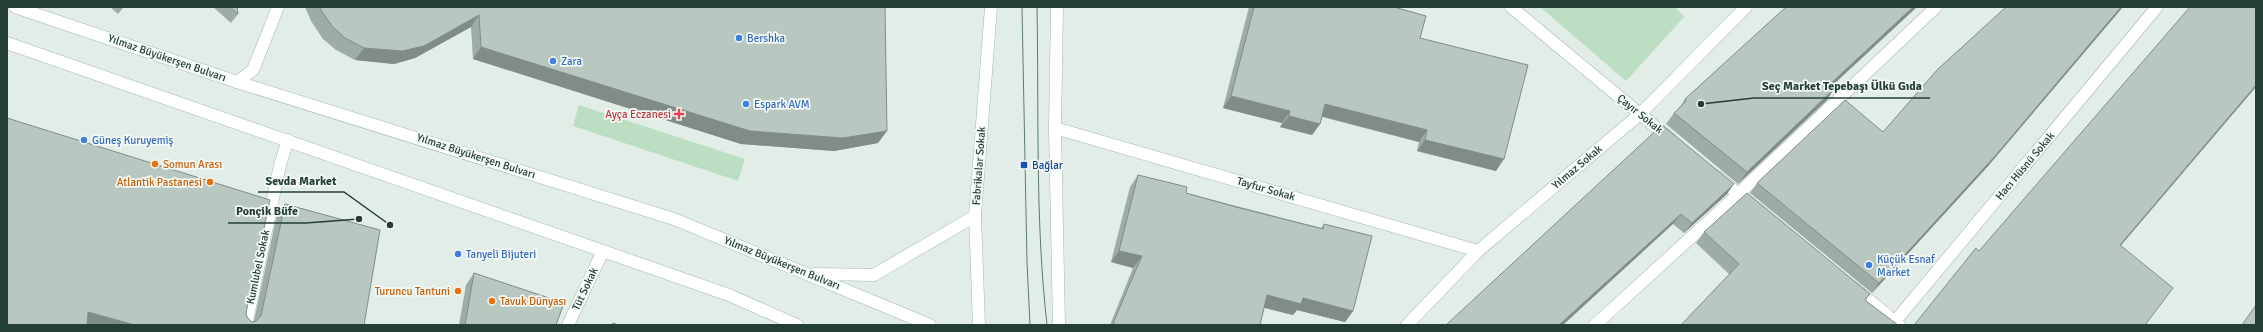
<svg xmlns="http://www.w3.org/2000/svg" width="2263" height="332" font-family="Signika,sans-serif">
  <rect width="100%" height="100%" fill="#e3ede8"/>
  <g fill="#bcdec3">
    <polygon points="1540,7 1675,7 1684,17 1626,81"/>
    <polygon points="579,105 745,159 738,181 573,126"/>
  </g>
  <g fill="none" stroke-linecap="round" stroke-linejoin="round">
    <g stroke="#a6b5af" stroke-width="13">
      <g id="street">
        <polyline points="1511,7 1670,139"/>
        <polyline points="237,82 253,70 278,7"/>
        <polyline points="1055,128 1478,251"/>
        <polyline points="1719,178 1754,207"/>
        <polyline points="1854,288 1899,325"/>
        <polyline points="246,325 280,165 288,140"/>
        <polyline points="568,325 602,253"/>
        <polyline points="1407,325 1478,251 1640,114 1746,7"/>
        <polyline points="1595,325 1731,201 1936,7"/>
        <polyline points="1892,325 2157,7"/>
      </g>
    </g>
    <g stroke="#a1b9af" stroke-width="13">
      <g id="secondary">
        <polyline points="15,7 237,82 674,219 930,325"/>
        <polyline points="1057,7 1055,128 1059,325"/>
        <polyline points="7,43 729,295 797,325"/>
        <polyline points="814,274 874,275 975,216"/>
        <polyline points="979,325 975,216 991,7"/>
      </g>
    </g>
    <use href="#street" stroke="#fff" stroke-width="12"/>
    <use href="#secondary" stroke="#fff" stroke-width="12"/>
    <g stroke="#5d7a70" stroke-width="1">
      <polyline points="1022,7 1027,262 1030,325"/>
      <path d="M1037,7C1039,112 1035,220 1047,325"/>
    </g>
  </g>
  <g fill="#9eaca6">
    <polygon points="110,7 124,7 118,14"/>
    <polygon points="213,7 237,7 238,14 231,23"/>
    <polygon points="305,7 885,7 878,143 834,151 741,144 473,59 471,27 415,58 394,64 355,60 336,50 323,39 311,21"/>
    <polygon points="1249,7 1394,7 1420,38 1496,171 1417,151 1419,142 1322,117 1320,124 1312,135 1280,127 1282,123 1223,108"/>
    <polygon points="1832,87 1834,89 1826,101 1738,184 1666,124 1674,113 1680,107 1685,99"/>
    <polygon points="1662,125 1727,194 1684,233 1673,224"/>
    <polygon points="1883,132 1989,165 1872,293 1750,193 1757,183"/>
    <polygon points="1138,175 1186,193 1321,228 1324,224 1353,311 1345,322 1297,310 1293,315 1264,308 1260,325 1110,325 1133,268 1111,262 1130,187"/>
    <polygon points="285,204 364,325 7,325 246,313 247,317 252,322 254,321 277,214"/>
    <polygon points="1704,232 1870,294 1866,299 1729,274 1696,243"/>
    <polygon points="474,273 556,325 459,325 466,285"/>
  </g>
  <g fill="#818c87">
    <polygon points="1913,7 1917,7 1821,96 1829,85"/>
    <polygon points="2121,7 2123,7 1989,165 1872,293 1879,283"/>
    <polygon points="479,15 471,27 415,58 394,64 355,60 364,48"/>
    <polygon points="481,47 887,131 878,143 834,151 741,144 473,59"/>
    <polygon points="2256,85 2256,87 2112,256 2120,245"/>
    <polygon points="1834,89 1826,101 1738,184 1747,172"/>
    <polygon points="1231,96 1290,111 1282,123 1223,108"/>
    <polygon points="1325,104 1427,130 1419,142 1317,115"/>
    <polygon points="1289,116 1320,124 1312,135 1280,127"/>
    <polygon points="1425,140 1504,159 1496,171 1417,151"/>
    <polygon points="1734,184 1727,194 1684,233 1692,223"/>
    <polygon points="1681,214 1673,224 1563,325 1559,325"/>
    <polygon points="1119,251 1142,256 1133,268 1111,262"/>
    <polygon points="1267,295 1303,298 1353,311 1345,322 1297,310 1293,315 1259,306"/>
    <polygon points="88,312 135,325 87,325"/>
  </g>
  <g fill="#b8c8c1" stroke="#818c87">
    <polygon points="230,7 237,7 238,14"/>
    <polygon points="319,7 885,7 887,131 843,138 750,131 481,47 479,15 424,46 402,51 364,48 345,38 332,26"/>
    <polygon points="1254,7 1394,7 1426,16 1420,38 1528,65 1504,159 1425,140 1427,130 1325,104 1320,124 1289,116 1290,111 1231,96"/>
    <polygon points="1786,7 1913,7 1829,85 1834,89 1747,172 1674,113 1686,101 1685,99"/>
    <polygon points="2006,7 2121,7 1996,155 1879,283 1757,183 1845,100 1883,132 1938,69"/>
    <polygon points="2190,7 2256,7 2256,85 2120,245 2173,288 2145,325 1914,325 1976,248 1979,251"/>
    <polygon points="7,118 270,200 246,313 247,317 252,322 256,321 261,316 285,204 380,230 364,325 135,325 88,312 87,325 7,325"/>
    <polygon points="1662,125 1734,184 1692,223 1681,214 1559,325 1446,325"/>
    <polygon points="1138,175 1187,187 1186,193 1236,207 1323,229 1324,224 1372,236 1353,311 1303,298 1301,304 1267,295 1260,325 1117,325 1113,323 1142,256 1119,251"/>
    <polygon points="1747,193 1870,294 1866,298 1866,301 1898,325 1681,325 1739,264 1704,232"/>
    <polygon points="474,273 564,303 556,325 465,325"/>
    <polygon points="2256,305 2256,325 2242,325"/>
    <polygon points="613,323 618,325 612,325"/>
  </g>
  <g fill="#3f7fe0" stroke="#f4f9f6" stroke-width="1.5">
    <circle cx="739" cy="38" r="4"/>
    <circle cx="553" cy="61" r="4"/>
    <circle cx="746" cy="104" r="4"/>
    <circle cx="84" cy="140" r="4"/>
    <circle cx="458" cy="254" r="4"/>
    <circle cx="1869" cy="265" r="4"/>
  </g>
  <path fill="#e0444e" stroke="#f4f9f6" stroke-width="1.5" d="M677 108h4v4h4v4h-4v4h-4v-4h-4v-4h4z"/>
  <g fill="#e8710a" stroke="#f4f9f6" stroke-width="1.5">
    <circle cx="155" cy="164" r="4"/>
    <circle cx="210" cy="182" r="4"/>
    <circle cx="458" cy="291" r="4"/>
    <circle cx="492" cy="301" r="4"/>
  </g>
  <rect fill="#1a4fb4" stroke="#f4f9f6" stroke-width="1.5" x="1020" y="161" width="8" height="8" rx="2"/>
  <g text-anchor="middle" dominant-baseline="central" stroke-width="3.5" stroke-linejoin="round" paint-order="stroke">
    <g font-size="11" fill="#366cbe" stroke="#f4f9f6" text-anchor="start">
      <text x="747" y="38">Bershka</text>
      <text x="561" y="61">Zara</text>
      <text x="754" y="104">Espark AVM</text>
      <text x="92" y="140">Güneş Kuruyemiş</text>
      <text x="466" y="254">Tanyeli Bijuteri</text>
      <text x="1877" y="259">Küçük Esnaf<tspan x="1877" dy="13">Market</tspan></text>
    </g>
    <g font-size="11" fill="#233f35" stroke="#f4f9f6">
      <text transform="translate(167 58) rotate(19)">Yılmaz Büyükerşen Bulvarı</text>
      <text transform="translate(1640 114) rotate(39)">Çayır Sokak</text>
      <text transform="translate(476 156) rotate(18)">Yılmaz Büyükerşen Bulvarı</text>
      <text transform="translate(979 166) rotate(-86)">Fabrikalar Sokak</text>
      <text transform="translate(2025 166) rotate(-50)">Hacı Hüsnü Sokak</text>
      <text transform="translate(1577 167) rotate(-40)">Yılmaz Sokak</text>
      <text transform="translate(1266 189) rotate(16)">Tayfur Sokak</text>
      <text transform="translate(782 263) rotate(22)">Yılmaz Büyükerşen Bulvarı</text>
      <text transform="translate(258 267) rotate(-78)">Kumlubel Sokak</text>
      <text transform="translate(585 289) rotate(-65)">Tüt Sokak</text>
    </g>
    <g font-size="11" fill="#be3a42" stroke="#f4f9f6" text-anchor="end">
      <text x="671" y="114">Ayça Eczanesi</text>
    </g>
    <g font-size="11" fill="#c56008" stroke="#f4f9f6" text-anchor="start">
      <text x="163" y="164">Somun Arası</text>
      <text x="202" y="182" text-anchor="end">Atlantik Pastanesi</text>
      <text x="450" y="291" text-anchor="end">Turuncu Tantuni</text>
      <text x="500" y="301">Tavuk Dünyası</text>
    </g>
    <g font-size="11" fill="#164399" stroke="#f4f9f6" text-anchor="start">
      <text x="1032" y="165">Bağlar</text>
    </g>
  </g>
  <path fill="none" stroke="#233f35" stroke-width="1.5" d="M1701 104L1754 98H1930M390 225L344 192H258M359 219L306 223H228"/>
  <g fill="#233f35" stroke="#f4f9f6" stroke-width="1.5">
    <circle cx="1701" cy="104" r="4"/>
    <circle cx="390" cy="225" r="4"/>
    <circle cx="359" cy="219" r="4"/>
  </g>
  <g font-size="12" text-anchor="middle" font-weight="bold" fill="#233f35" stroke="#f4f9f6" stroke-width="3.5" stroke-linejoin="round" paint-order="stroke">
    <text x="1842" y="90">Seç Market Tepebaşı Ülkü Gıda</text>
    <text x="301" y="185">Sevda Market</text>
    <text x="267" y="215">Ponçik Büfe</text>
  </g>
  <rect width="2263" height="332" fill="none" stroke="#233f35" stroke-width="16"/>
</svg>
